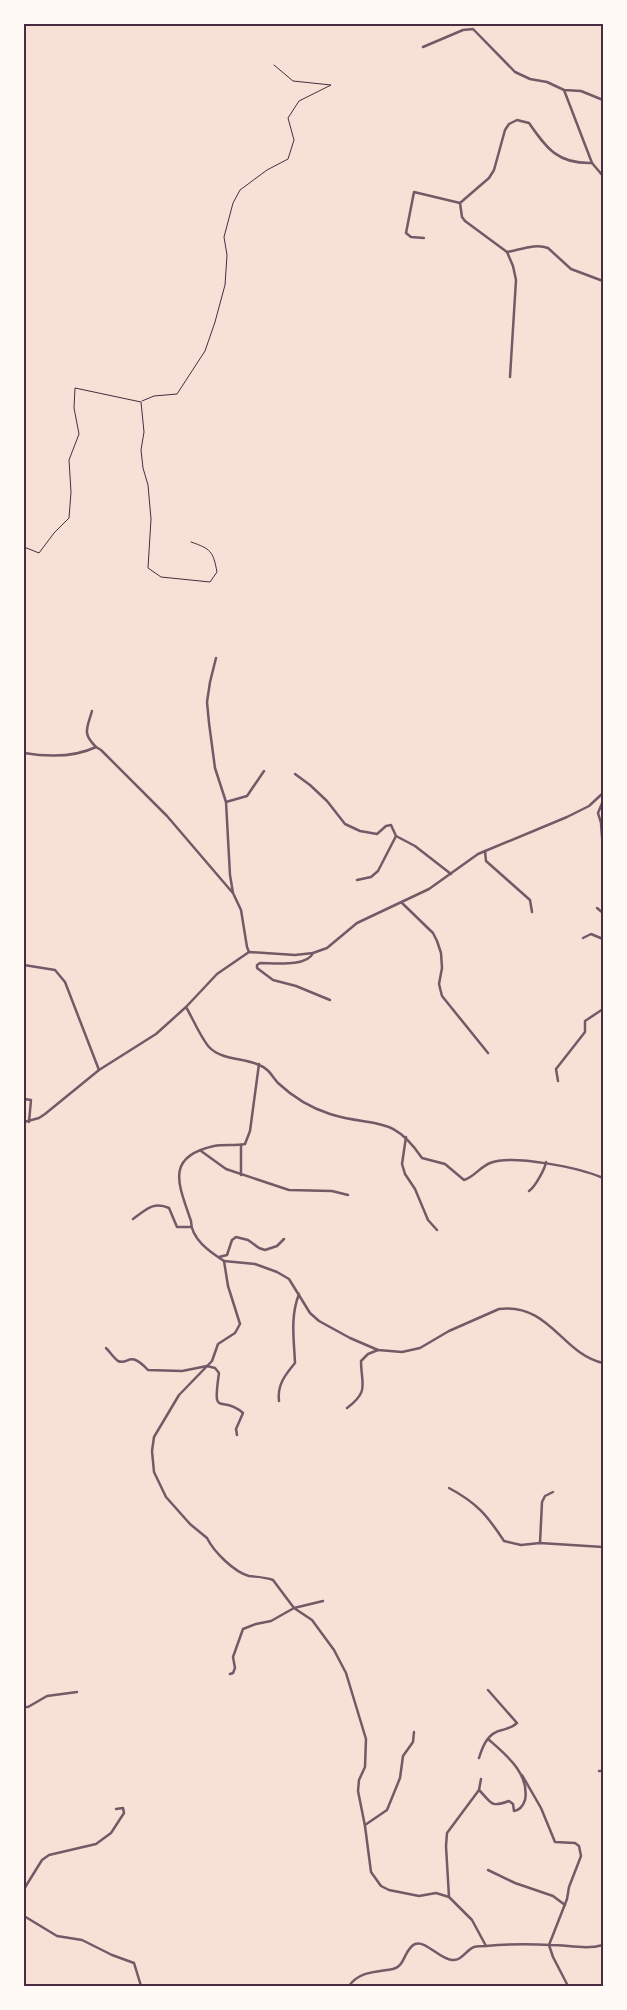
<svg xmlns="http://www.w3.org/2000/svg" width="627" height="2010" font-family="'PT Sans Narrow',sans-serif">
  <rect width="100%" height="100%" fill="#f7e1d7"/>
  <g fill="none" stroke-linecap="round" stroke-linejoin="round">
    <g stroke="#4a2c40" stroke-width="1">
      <polyline points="142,401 154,396 177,394 205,351 215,322 225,285 227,255 224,237 233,203 240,190 267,170 288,159 294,140 288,118 299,101 331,85 293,81 274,65"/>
      <path d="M24,547L39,553L54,533L69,518L71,492L69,460L79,434L74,408L75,388L141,402L144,432L141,450L143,468L148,485L151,519L148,568L161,577L210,582L217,572C213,551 211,549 191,542"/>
    </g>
    <g stroke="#755966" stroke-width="2.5">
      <polyline points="423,47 463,30 473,29 515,72 530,79 547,82 564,90 581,91 603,100"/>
      <polyline points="564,90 592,163"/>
      <path d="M603,176L592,163C558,164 547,149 529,123L517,120L509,124L505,130L494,170L489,178L460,203L462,217L465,221L507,252C520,250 535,243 548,248L571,269L603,281"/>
      <polyline points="424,238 411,237 406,233 414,192 460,203"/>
      <polyline points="507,252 513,266 516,280 510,377"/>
      <polyline points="216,658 210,682 207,702 209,723 215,768 226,802 230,875 233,893 241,910 247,947 249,952"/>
      <path d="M92,711C87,729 82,733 96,747"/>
      <path d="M24,753C48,757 73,758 96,747L101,750L167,816L232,892"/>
      <polyline points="295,774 310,785 327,801 345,824 360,831 377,834 386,826 391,825 396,836 415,846 451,874"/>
      <polyline points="603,801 598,813 601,823 603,850"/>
      <polyline points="226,802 247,796 264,771"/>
      <polyline points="485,851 486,861 530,900 532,912"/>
      <polyline points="357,880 371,877 378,871 396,836"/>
      <polyline points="402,903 433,933 437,941 441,953 442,968 439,984 442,996 488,1053"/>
      <polyline points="597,908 603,913"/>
      <polyline points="583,938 591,934 603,939"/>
      <path d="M313,953C307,967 274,963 260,963L257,965V968L273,980L296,986L330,1000"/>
      <polyline points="24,965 55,970 65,982 99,1070"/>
      <path d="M186,1007C193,1019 201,1038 209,1047C221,1060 244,1058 259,1065C268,1068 272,1076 278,1083C293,1097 311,1108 330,1114C374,1128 392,1113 422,1158L445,1164L464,1180C474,1177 480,1167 490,1163C513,1154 580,1168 603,1178"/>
      <path d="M259,1064L250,1131L245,1144C235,1146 224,1144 214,1146C164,1157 179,1185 191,1221C191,1239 210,1252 224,1261L228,1286L240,1324L235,1333L218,1344L212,1361L179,1395L154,1437L152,1451L154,1472L166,1497L190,1524L207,1538C214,1552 234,1572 249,1576C257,1577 265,1577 273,1580L294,1608L312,1620L334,1650L346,1673L366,1739L365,1767L359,1780L358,1791L365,1826L371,1872L381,1886L389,1890L419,1896L436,1893L449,1897L472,1920L486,1946"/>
      <polyline points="558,1081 556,1069 585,1032 585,1021 603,1009"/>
      <polyline points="24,1099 31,1100 29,1122"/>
      <polyline points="406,1137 402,1164 405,1174 415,1189 428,1220 437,1230"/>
      <polyline points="241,1145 241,1175"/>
      <polyline points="201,1151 226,1169 289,1190 332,1191 348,1195"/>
      <path d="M529,1191C535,1187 545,1169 546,1162"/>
      <path d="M133,1219C146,1210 153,1201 169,1208L177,1227H191"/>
      <polyline points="219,1257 227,1255 232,1240 236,1237 248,1240 259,1248 265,1250 277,1246 284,1239"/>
      <path d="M224,1261L255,1264L277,1272L289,1279L310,1313L319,1321L350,1338L378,1350L402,1352L420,1348L449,1331L499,1309C550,1303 562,1354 603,1363"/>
      <path d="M106,1348C110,1352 114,1358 118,1361C129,1366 128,1349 148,1370L182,1371L207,1366L215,1368L219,1373C212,1421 221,1393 243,1413L236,1429L237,1435"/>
      <path d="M279,1401C277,1385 285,1375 295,1363C294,1339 290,1317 299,1294"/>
      <path d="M347,1408C370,1391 361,1384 361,1361L368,1354L378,1350"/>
      <path d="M449,1488C477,1503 487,1515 504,1541L521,1545L540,1543L603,1547"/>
      <polyline points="540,1543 542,1502 545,1496 553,1492"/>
      <polyline points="230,1674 233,1673 235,1668 233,1657 243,1629 256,1624 271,1621 294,1608 323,1601"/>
      <polyline points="24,1707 28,1707 47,1696 77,1692"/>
      <path d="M479,1758C483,1745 488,1733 502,1730C508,1728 512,1728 517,1723L488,1690"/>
      <polyline points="599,1771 603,1771"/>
      <polyline points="522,1775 541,1808 555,1842 575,1843 579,1846 581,1856 569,1887 567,1899 549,1945 553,1957 568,1986"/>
      <path d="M481,1779L479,1790C492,1803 490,1808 509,1801L513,1804L514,1811C520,1810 523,1806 525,1800C530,1773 505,1754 488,1739"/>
      <polyline points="365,1825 387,1810 400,1778 403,1756 413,1742 414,1732"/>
      <polyline points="488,1870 515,1883 553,1896 565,1905"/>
      <polyline points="24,1889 42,1860 49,1855 96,1844 111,1833 124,1813 123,1808 116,1809"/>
      <polyline points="449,1897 446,1846 447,1833 479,1790"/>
      <polyline points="24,1916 57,1936 82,1940 112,1955 134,1963 141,1986"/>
      <path d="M349,1986C359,1971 377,1972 393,1969C405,1967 404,1949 415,1944C426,1940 439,1959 452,1960C462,1961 466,1950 474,1947C478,1946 482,1946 486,1946C507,1944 529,1944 551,1945C568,1945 586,1950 603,1945"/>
    </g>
    <polyline stroke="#755966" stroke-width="2.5" points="24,1122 39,1118 45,1114 99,1070 156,1034 186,1007 217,974 249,952 295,955 313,953 327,948 357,923 429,889 478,854 567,817 589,806 603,793"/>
  </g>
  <rect width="627" height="2010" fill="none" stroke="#fffaf5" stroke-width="50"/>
  <rect x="25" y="25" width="577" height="1960" fill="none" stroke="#4a2c40" stroke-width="2"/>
</svg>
